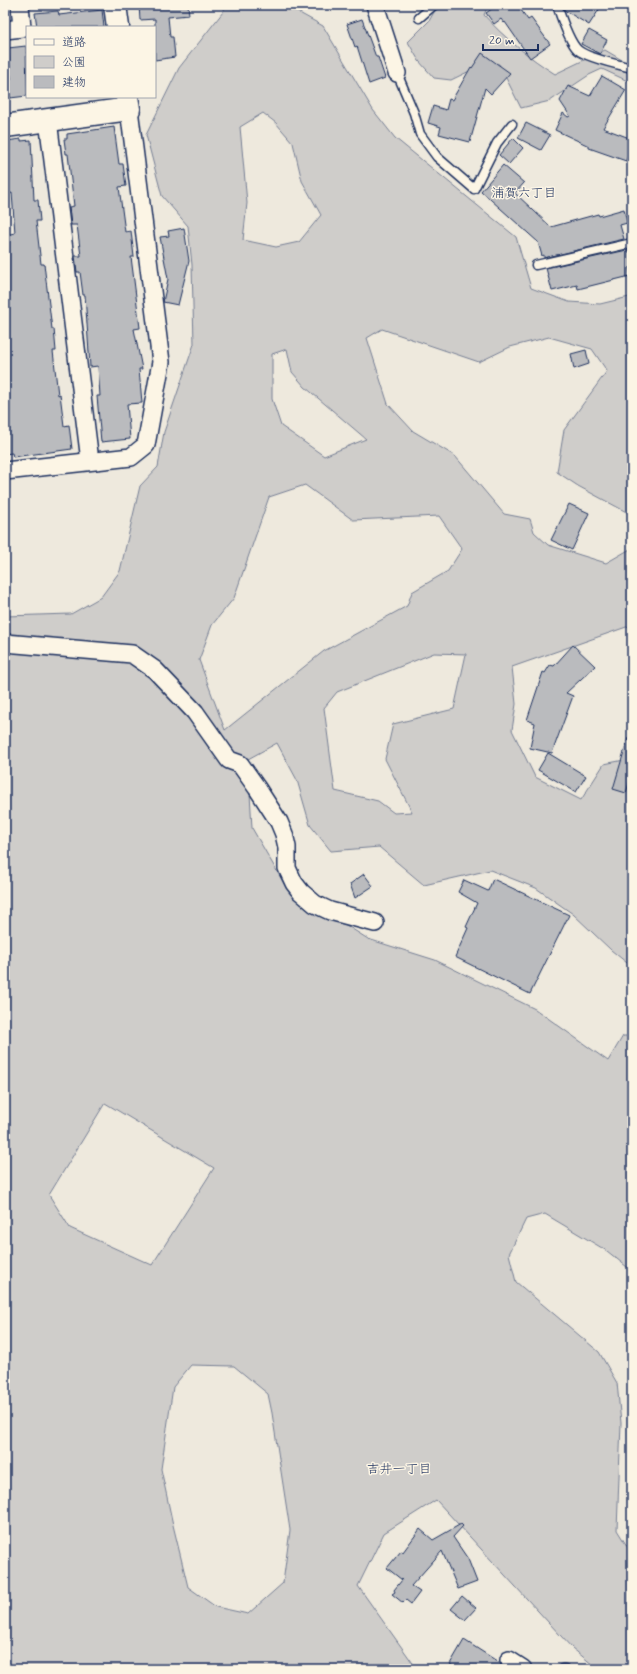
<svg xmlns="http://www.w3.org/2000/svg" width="637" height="1674" font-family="Mynerve,'Klee One',sans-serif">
  <rect width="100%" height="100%" fill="#eee9dd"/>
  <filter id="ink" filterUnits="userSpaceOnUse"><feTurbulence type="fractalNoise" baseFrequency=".025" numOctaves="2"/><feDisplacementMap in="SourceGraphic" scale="8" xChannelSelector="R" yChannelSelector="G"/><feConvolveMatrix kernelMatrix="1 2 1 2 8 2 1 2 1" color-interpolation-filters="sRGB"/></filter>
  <g filter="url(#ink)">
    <g fill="#cfcdca" stroke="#757e94" fill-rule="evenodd">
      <path d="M226,5H285L323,26L373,110L395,138L516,237L531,288L569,302L600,304L629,297L632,300V515L578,486L557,472L564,430L607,371L592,349L549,337L510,347L479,362L382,329L367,338L388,404L413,431L455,456L504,514L530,519L534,532L548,545L606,563L632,548V546V625L512,667L516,704L512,730L535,777L581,800L604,764L629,759L632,760V967L611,950L573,914L536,888L490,870L424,885L379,847L331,851L310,825L297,780L277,743L248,759L252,828L286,887L368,939L435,960L535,1009L608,1061L623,1036H632V1271L607,1251L545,1214L526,1219L509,1254L516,1282L599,1352L617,1383L621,1423L617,1530L632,1554V1669H598L572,1648L436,1500L384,1533L358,1586L417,1669H5V616L71,614L101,597L120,571L140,486L158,467L164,432L194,344L192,265L188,226L162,196L146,135L179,68L223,12ZM263,113L276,123L293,143L302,181L321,215L299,242L276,247L243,240L247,203L240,127ZM287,349L292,372L305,387L366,439L324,456L281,426L272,399V354ZM305,485L353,520L439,516L462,549L448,571L412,592L407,606L324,651L225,730L199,660L212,625L234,598L269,497ZM434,653L466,654L454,709L393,724L385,759L412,812L394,813L378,801L335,791L324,708L337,692ZM105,1103L214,1168L152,1265L70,1228L49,1195ZM191,1365L234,1366L268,1394L272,1413L290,1530L283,1583L248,1614L216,1607L188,1587L173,1525L161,1469L173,1387Z"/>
      <path d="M438,5H488L484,15C504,38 530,58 555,74L605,50L632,66V83L602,69L589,75L550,101L521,108L499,64H484L451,80L434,78L419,61L408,42L429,21Z"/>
    </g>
    <g fill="#babbbe" stroke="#1b2f5e">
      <polygon points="139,5 188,5 189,15 168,17 170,37 173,37 175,57 155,60 155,19 140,20"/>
      <polygon points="491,5 522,5 519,7 528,20 531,18 550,44 530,58 505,22 504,23 501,19 494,24 486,13 493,8"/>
      <polygon points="563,5 602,5 589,25 564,10"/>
      <polygon points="102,10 104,27 37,27 35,13 58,11 59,15"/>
      <polygon points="362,19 376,57 378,57 385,78 369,84 357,46 355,47 347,24"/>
      <polygon points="589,30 607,40 600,54 581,44"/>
      <polygon points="26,46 27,96 10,98 8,79 11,79 8,48"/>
      <polygon points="482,53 510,73 491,94 485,88 470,142 439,134 441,127 428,123 433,106 446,110 449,99 452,100 471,67 472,68"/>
      <polygon points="602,76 626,90 603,128 632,139 632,144 626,161 589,148 589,146 555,130 563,113 568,117 570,116 560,101 568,86 590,96"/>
      <polygon points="526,123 550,135 541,150 518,138"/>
      <polygon points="114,127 119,164 123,164 126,186 119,187 125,232 131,231 134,257 131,257 140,328 134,329 142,369 139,369 142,403 127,404 130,439 101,442 97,396 100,396 98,366 90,367 85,295 83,295 80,272 77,272 75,256 81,256 77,225 71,225 69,207 74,206 68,154 66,154 64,139 67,139 67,134"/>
      <polygon points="513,138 523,148 509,164 499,155"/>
      <polygon points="21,139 21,141 31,140 34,200 38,200 40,221 36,221 41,264 44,264 52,329 54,329 56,351 53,351 58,395 60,394 64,426 69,425 72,449 13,457 12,453 5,454 5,235 15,233 12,193 8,194 7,178 9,178 6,141"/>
      <polygon points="503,165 524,183 515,193 551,227 598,214 599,216 624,209 627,223 620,225 624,239 544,258 544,255 542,256 538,242 481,191"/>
      <polygon points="184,228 189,261 178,305 163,302 168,279 160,237 169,236 168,231"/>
      <polygon points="627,250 628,252 632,251 632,268 629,268 630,276 578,289 577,285 552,291 546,268"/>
      <polygon points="586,350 589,364 574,369 571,354"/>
      <polygon points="569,504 589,513 572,550 551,540"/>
      <polygon points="573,645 595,666 566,693 573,696 552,753 530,748 535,723 527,720 543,672 545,673 550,665 554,666"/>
      <polygon points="628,738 632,738 632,773 626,793 613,789"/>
      <polygon points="548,753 586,776 576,792 538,770"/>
      <polygon points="364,874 373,886 355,898 350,884"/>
      <polygon points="493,879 569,915 530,994 455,957 468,928 466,927 477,903 458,892 464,880 488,891"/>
      <polygon points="461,1524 463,1526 453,1537 468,1559 477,1582 458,1589 442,1551 411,1586 420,1592 411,1604 406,1600 403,1603 392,1594 395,1592 394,1590 402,1580 387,1568 401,1551 403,1552 420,1529 433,1540"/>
      <polygon points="462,1596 476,1608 465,1620 451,1609"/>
      <polygon points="464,1640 500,1663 505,1669 458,1669 450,1664"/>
    </g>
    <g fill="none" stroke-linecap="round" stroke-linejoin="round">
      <g stroke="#1b2f5e" stroke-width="11">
        <g id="lane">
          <path d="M557,5C561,17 569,42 578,50C587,58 620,65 632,68"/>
          <polyline points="419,18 434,5"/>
          <polyline points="397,73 414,113 420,134 437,157 474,189 497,143 512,124"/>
          <polyline points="536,265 632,243"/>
          <polyline points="562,1669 565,1669"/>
        </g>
      </g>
      <g stroke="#1b2f5e" stroke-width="20">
        <g id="street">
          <polyline points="375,5 397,73"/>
          <polyline points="5,30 22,28 20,5"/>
          <polyline points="48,120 90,461"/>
          <polyline points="5,471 131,457 146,445 161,362 129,109"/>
          <polyline points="5,643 132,654 155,670 195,712 229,760 240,764 257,788 279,822 284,834 287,847 287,868 294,883 301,892 315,904 330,911 375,923"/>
          <polyline points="509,1660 523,1669"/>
        </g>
      </g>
      <g stroke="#1b2f5e" stroke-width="25">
        <g id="secondary">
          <polyline points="115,5 118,27"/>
          <polyline points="5,126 129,109 127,97"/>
        </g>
      </g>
      <use href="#lane" stroke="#fcf5e5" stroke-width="8"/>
      <use href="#street" stroke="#fcf5e5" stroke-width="17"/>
      <use href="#secondary" stroke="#fcf5e5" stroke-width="22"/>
    </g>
  </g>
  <g text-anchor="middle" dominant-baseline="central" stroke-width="3" stroke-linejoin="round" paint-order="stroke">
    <g font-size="13" fill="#1b2f5e" stroke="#fcf5e5">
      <text x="524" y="193">浦賀六丁目</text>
      <text x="399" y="1469">吉井一丁目</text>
    </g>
  </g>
  <rect width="637" height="1674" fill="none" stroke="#fcf5e5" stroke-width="20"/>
  <rect x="10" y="10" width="617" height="1654" fill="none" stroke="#1b2f5e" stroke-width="1.5" filter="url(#ink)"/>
  <rect x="26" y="26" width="130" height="72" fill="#fcf5e5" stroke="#a2a6af"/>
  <rect x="34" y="39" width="20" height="6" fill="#fcf5e5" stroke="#a2a6af"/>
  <text x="62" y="46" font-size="12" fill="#1b2f5e">道路</text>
  <rect x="34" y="56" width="20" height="12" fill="#cfcdca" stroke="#a2a6af"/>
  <text x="62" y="66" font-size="12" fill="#1b2f5e">公園</text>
  <rect x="34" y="76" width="20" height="12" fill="#babbbe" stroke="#a2a6af"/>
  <text x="62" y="86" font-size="12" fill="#1b2f5e">建物</text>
  <path d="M483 44v6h55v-6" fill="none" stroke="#1b2f5e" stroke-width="2"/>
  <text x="489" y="44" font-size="12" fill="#1b2f5e" stroke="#fcf5e5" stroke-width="3" paint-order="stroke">20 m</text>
</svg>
